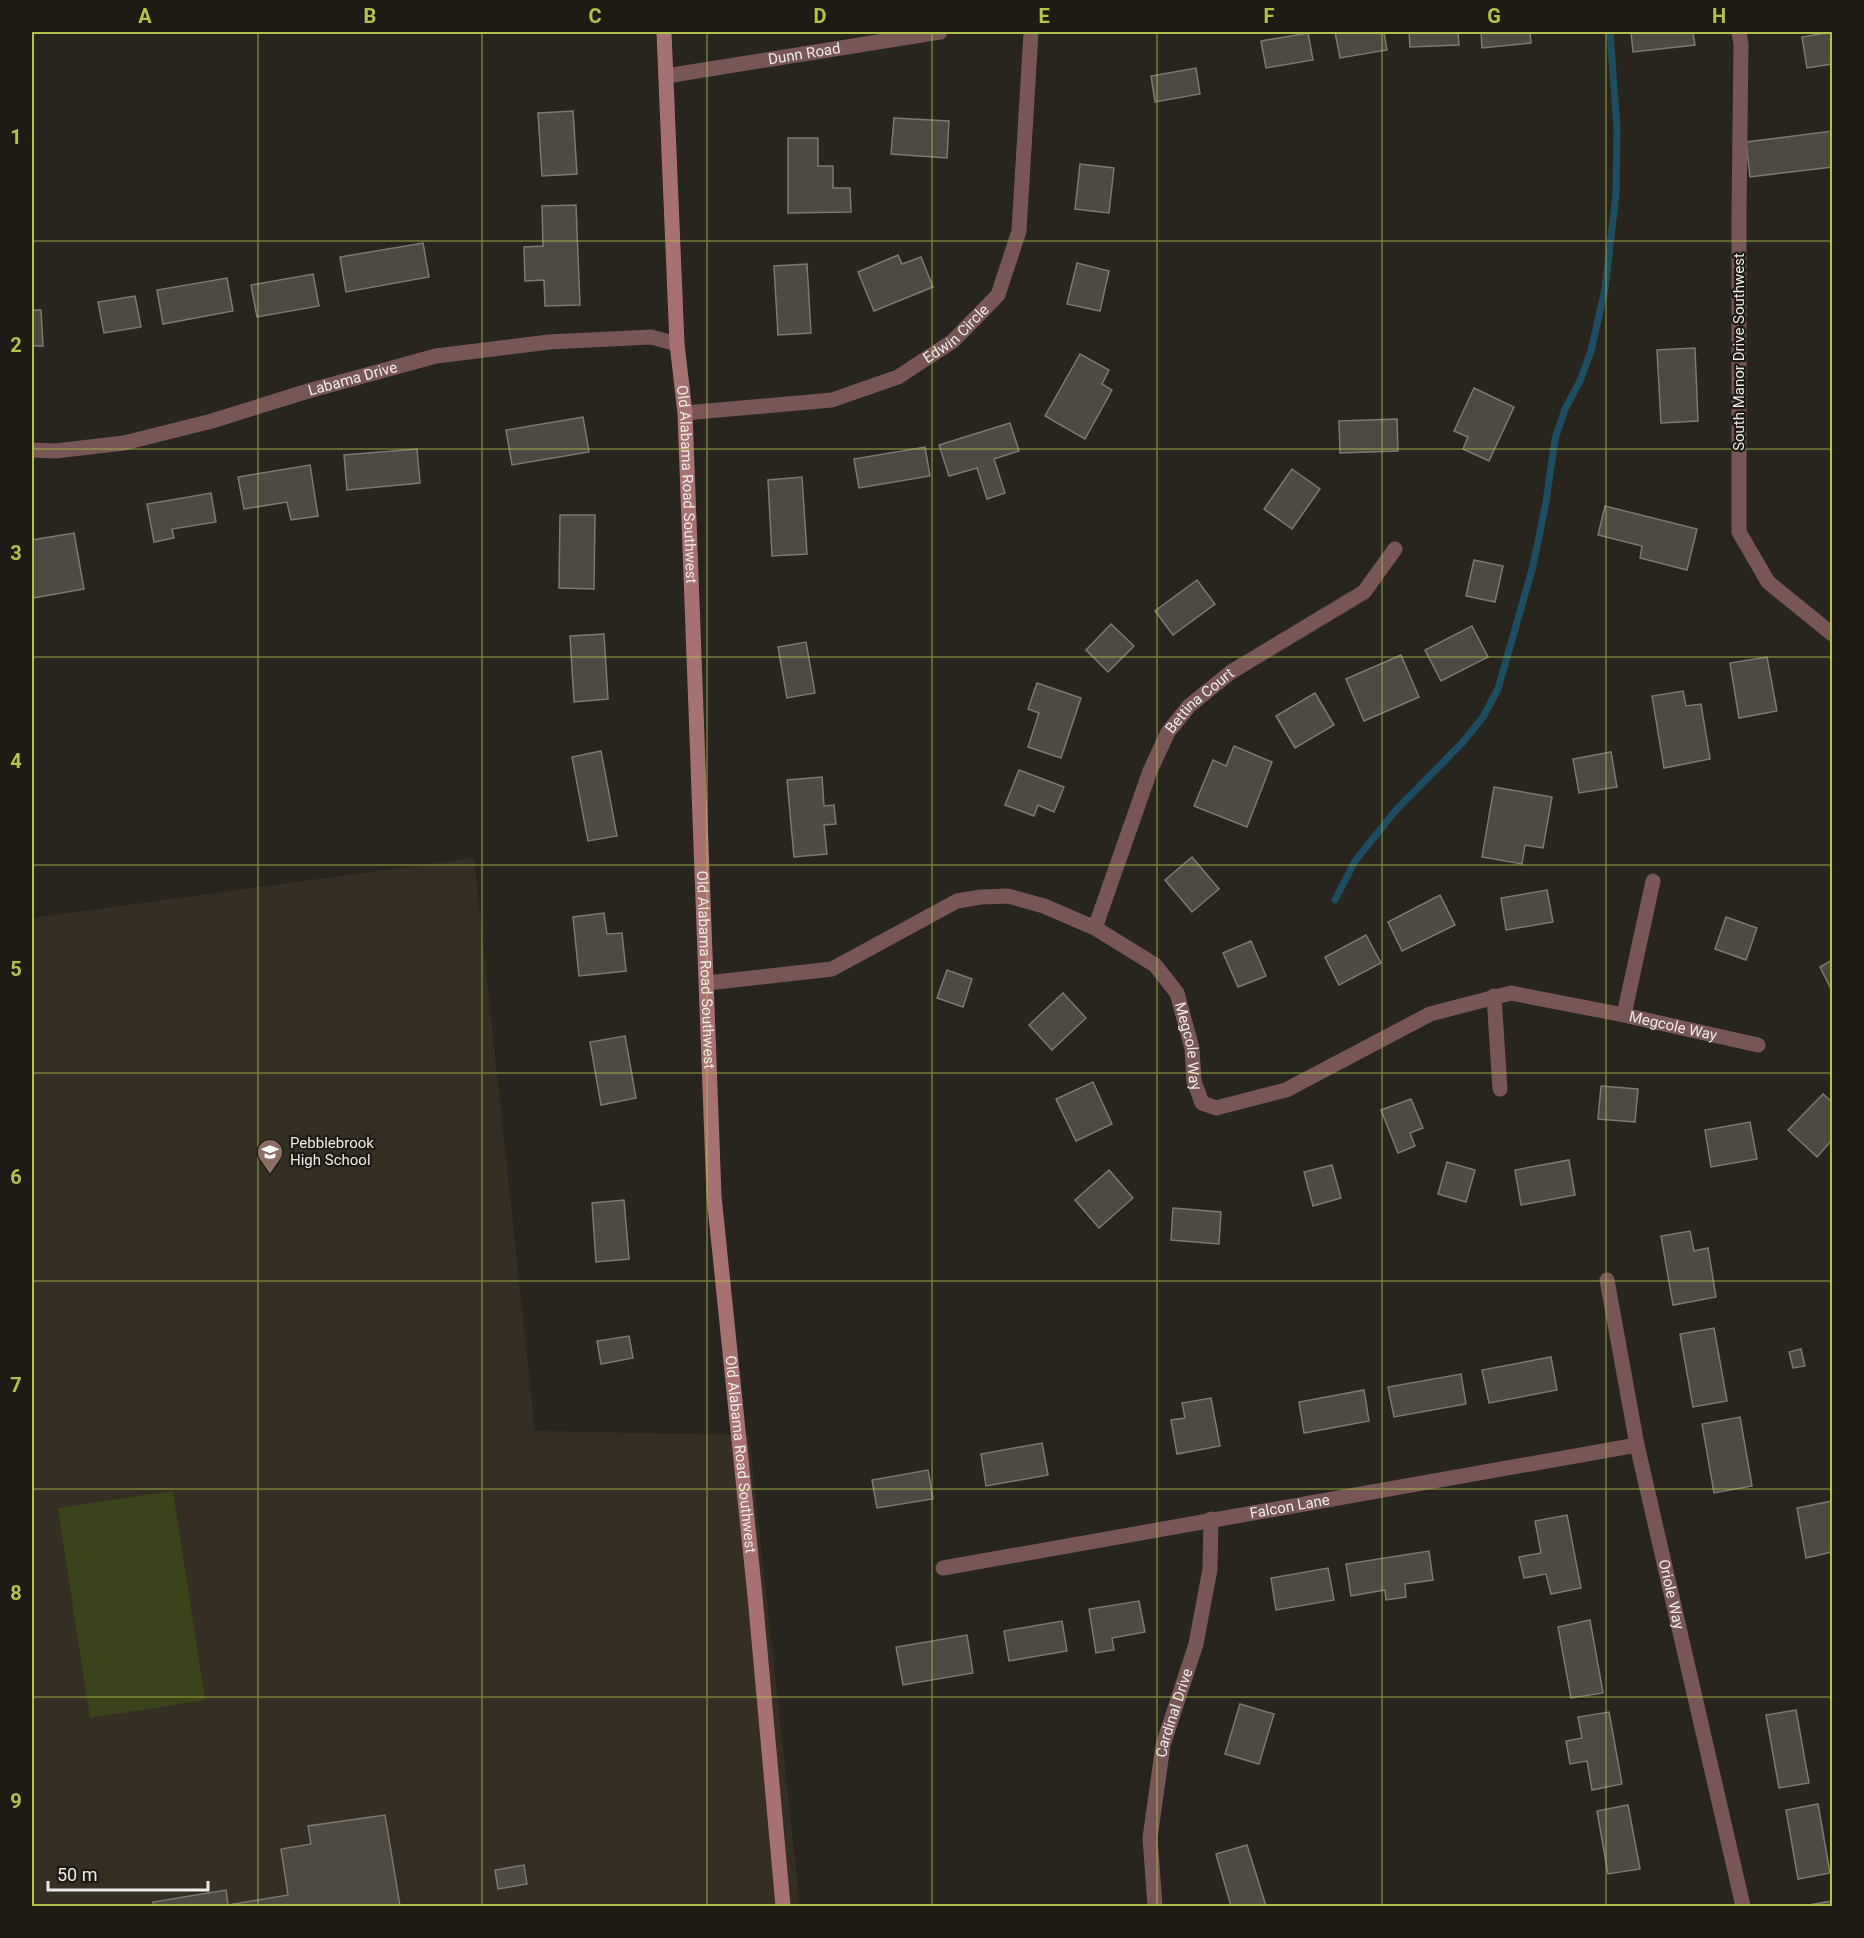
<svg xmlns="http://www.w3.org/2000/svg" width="1864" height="1938" font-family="Roboto,sans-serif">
  <rect width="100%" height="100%" fill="#28251e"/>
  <polygon fill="#352f23" points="474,858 535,1431 749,1435 800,1906 32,1906 32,918"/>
  <polygon fill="#3b431b" points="173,1491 205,1700 90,1718 58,1508"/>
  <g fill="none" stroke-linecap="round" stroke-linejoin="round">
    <polyline stroke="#1e4d61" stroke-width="7" points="1335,900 1355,861 1396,810 1463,742 1483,717 1498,689 1533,566 1546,502 1555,439 1565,409 1580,381 1591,351 1605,289 1616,194 1617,128 1610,32"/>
  </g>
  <g fill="#4d4a43" stroke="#7d7971" stroke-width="1.5">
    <polygon points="1335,32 1384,32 1387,50 1340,58"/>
    <polygon points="1409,32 1458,32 1459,45 1410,47"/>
    <polygon points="1481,32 1530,32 1531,43 1482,48"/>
    <polygon points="1631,32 1693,32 1695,45 1633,52"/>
    <polygon points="1832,32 1832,64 1807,68 1802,37"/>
    <polygon points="1308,33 1313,60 1266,68 1261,41"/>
    <polygon points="1196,68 1200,94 1155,102 1151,76"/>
    <polygon points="573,111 577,174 542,176 538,113"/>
    <polygon points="894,118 949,121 947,158 891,154"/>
    <polygon points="1832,131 1832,167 1750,177 1746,142"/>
    <polygon points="788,138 818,138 818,166 833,166 833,188 850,188 851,212 788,213"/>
    <polygon points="1080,164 1114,168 1109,213 1075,209"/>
    <polygon points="576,205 580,305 545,306 544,280 525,281 524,247 543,246 542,206"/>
    <polygon points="423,243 429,277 346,292 340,257"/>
    <polygon points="898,255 902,264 921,257 933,287 874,311 858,272"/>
    <polygon points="1077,263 1109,271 1100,311 1067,304"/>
    <polygon points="807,264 811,333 778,335 774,266"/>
    <polygon points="313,274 319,306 257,317 251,285"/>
    <polygon points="227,278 233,311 163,324 157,290"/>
    <polygon points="135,296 141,327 104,333 98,302"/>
    <polygon points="32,310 41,310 43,346 32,346"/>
    <polygon points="1695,348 1698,421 1661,423 1657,350"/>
    <polygon points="1080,354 1109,370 1102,384 1112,390 1085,439 1045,416"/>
    <polygon points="1474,388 1514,407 1489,461 1463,449 1468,437 1454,431"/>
    <polygon points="583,417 589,452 512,465 506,430"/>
    <polygon points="1397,419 1398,451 1340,453 1339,421"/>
    <polygon points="1010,423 1019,451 994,459 1005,493 987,499 977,468 949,476 939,445"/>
    <polygon points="925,447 930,476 859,488 854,459"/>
    <polygon points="417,449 420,483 347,490 344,455"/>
    <polygon points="310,465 318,516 291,520 287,502 244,509 238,477"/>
    <polygon points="1292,469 1320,489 1292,529 1264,509"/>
    <polygon points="802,477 807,554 772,556 768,480"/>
    <polygon points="211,493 216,522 172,529 174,538 154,542 147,504"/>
    <polygon points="1605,506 1697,529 1687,570 1640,558 1642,546 1598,535"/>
    <polygon points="560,515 595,515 594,589 559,588"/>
    <polygon points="74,533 84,589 33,598 32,540"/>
    <polygon points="1474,560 1503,566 1495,602 1466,596"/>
    <polygon points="1197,580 1215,604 1173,635 1155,611"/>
    <polygon points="1111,624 1134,646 1108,672 1086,650"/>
    <polygon points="1472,626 1488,657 1441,681 1425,650"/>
    <polygon points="604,634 608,699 574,702 570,636"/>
    <polygon points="806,642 815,693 787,698 778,647"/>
    <polygon points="1401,655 1419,697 1364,721 1346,679"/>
    <polygon points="1767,657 1777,711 1739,718 1730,663"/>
    <polygon points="1037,683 1081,698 1061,758 1028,747 1039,713 1028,709"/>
    <polygon points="1683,691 1686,706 1701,704 1710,759 1664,768 1652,696"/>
    <polygon points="1315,693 1334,725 1295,748 1276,716"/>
    <polygon points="1234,746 1272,762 1247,827 1194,806 1213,760 1226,766"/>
    <polygon points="601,751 617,836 588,841 572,757"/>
    <polygon points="1611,752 1617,787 1579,793 1573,759"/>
    <polygon points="1019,770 1064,787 1054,812 1038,805 1034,816 1005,805"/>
    <polygon points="822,777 824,806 834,805 836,824 824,825 827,854 794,857 787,780"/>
    <polygon points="1494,787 1552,797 1543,848 1525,845 1522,864 1482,857"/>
    <polygon points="1192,857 1219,889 1192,912 1165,880"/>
    <polygon points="1547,890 1553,922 1506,930 1501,898"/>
    <polygon points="1440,895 1455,925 1402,951 1388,922"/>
    <polygon points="604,913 607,934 622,933 626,971 579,976 573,917"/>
    <polygon points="1726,917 1757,928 1746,960 1715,949"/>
    <polygon points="1366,935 1381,963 1339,985 1325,957"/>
    <polygon points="1251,941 1266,976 1238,987 1223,953"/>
    <polygon points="1832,960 1832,991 1820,967"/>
    <polygon points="947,970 972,979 963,1007 937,998"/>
    <polygon points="1063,993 1086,1018 1052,1050 1029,1025"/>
    <polygon points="625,1036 636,1098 601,1105 590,1042"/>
    <polygon points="1093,1082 1112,1124 1076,1141 1056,1099"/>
    <polygon points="1601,1086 1638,1089 1635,1122 1598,1119"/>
    <polygon points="1823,1094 1832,1102 1832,1140 1817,1157 1788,1130"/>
    <polygon points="1411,1099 1423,1128 1410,1133 1415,1146 1398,1153 1381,1110"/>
    <polygon points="1750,1122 1757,1159 1711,1167 1705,1130"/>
    <polygon points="1569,1160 1575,1195 1521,1205 1515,1170"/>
    <polygon points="1447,1162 1475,1170 1466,1202 1438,1194"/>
    <polygon points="1332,1165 1341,1198 1313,1206 1304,1172"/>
    <polygon points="1109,1170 1133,1198 1099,1228 1075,1200"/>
    <polygon points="624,1200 629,1259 596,1262 592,1203"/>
    <polygon points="1173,1208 1221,1212 1219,1244 1171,1240"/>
    <polygon points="1690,1231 1694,1251 1708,1248 1716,1297 1673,1305 1661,1236"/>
    <polygon points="1714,1328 1727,1401 1693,1407 1680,1334"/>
    <polygon points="629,1336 633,1358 601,1364 597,1341"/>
    <polygon points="1801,1349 1805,1366 1793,1368 1789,1352"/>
    <polygon points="1551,1357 1557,1390 1489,1403 1482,1370"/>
    <polygon points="1461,1374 1466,1404 1394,1417 1388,1387"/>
    <polygon points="1364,1390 1369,1421 1304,1433 1299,1402"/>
    <polygon points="1211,1398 1220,1446 1177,1454 1171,1420 1185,1418 1182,1403"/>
    <polygon points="1740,1417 1752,1486 1714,1493 1702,1424"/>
    <polygon points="1042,1443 1048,1475 986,1486 981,1454"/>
    <polygon points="928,1470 933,1499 877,1508 872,1480"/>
    <polygon points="1832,1501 1832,1552 1806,1558 1797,1508"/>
    <polygon points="1567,1515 1581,1588 1551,1594 1546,1574 1524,1578 1519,1557 1541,1553 1535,1521"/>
    <polygon points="1429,1551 1433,1580 1405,1584 1406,1597 1386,1600 1385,1590 1351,1596 1346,1564"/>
    <polygon points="1328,1568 1334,1600 1276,1610 1271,1578"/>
    <polygon points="1139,1601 1145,1632 1112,1638 1114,1650 1096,1653 1089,1609"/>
    <polygon points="1590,1620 1603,1693 1571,1698 1558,1627"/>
    <polygon points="1062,1621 1067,1651 1009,1661 1004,1631"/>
    <polygon points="967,1635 973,1673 903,1685 896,1647"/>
    <polygon points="1240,1704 1274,1714 1259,1764 1225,1754"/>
    <polygon points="1796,1710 1809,1783 1779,1788 1766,1715"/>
    <polygon points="1609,1712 1622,1784 1592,1790 1587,1761 1570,1764 1566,1741 1582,1738 1578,1717"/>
    <polygon points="1818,1804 1830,1873 1798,1879 1786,1810"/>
    <polygon points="1628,1805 1640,1869 1608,1874 1597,1811"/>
    <polygon points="385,1815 400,1906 154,1906 153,1902 226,1890 228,1905 288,1895 281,1849 311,1844 308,1826"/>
    <polygon points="1247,1845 1266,1906 1231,1906 1216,1854"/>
    <polygon points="524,1865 527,1884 498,1889 495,1870"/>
    <polygon points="1832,1901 1832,1906 1803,1906"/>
  </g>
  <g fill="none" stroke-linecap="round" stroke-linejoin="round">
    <g stroke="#785656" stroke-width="15">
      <polyline points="1739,32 1741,44 1739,213 1739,532 1768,582 1832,634"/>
      <path id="s1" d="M666,76L940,32"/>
      <path id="s2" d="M685,413L832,400L898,377L953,341L998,295L1019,231L1031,32"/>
      <path id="s3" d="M32,450L55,451L124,443L212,421L308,391L436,356L549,342L651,337L677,344"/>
      <path id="s4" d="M1095,928L1150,771L1168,732L1189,706L1231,672L1364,592L1395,549"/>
      <path id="s5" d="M707,983L832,969L957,901L981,897L1008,896L1044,906L1095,928L1155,965L1177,993L1192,1048L1194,1081L1202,1103L1216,1108L1286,1090L1430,1014L1511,993L1624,1015L1758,1045"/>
      <polyline points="1494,996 1500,1089"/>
      <polyline points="1624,1015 1653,881"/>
      <path id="s6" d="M1607,1280L1637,1445L1743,1906"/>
      <path id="s7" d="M943,1568L1637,1445"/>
      <path id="s8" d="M1155,1906L1150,1838L1163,1745L1196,1644L1210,1569L1211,1519"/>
    </g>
    <path stroke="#a77171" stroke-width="15" id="s9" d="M664,32L677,344L685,413L714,1196L755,1596L783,1906"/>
  </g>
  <path fill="none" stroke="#b5c249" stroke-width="1.5" stroke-opacity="0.55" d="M258,32V1906M482,32V1906M707,32V1906M932,32V1906M1157,32V1906M1382,32V1906M1606,32V1906M32,241H1832M32,449H1832M32,657H1832M32,865H1832M32,1073H1832M32,1281H1832M32,1489H1832M32,1697H1832"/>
  <defs>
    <g id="school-pin" transform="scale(1.35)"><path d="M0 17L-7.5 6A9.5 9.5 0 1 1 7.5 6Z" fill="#8d6e63" stroke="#1e1b15"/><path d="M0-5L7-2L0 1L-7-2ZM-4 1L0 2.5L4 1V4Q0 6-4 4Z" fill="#fff"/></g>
  </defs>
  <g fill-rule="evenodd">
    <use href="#school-pin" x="270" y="1152"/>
  </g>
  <g text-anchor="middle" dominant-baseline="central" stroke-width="4.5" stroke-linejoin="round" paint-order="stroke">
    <g font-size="15" fill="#edebe7" stroke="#1e1b15">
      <text stroke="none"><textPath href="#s1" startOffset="140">Dunn Road</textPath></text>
      <text stroke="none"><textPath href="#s2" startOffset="290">Edwin Circle</textPath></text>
      <text transform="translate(1739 352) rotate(-90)">South Manor Drive Southwest</text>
      <text stroke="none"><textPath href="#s3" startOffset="330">Labama Drive</textPath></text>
      <text stroke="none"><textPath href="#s9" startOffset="453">Old Alabama Road Southwest</textPath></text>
      <text stroke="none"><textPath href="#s4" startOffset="254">Bettina Court</textPath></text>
      <text stroke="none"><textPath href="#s9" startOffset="939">Old Alabama Road Southwest</textPath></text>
      <text stroke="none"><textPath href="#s5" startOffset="1131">Megcole Way</textPath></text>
      <text stroke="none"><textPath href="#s5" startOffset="573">Megcole Way</textPath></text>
      <text stroke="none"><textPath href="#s9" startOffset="1425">Old Alabama Road Southwest</textPath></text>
      <text stroke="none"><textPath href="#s7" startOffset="352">Falcon Lane</textPath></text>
      <text stroke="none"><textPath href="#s6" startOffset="321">Oriole Way</textPath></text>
      <text stroke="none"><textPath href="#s8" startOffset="196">Cardinal Drive</textPath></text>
    </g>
    <g font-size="15" fill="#edebe7" stroke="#1e1b15" text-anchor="start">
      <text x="290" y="1143">Pebblebrook<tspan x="290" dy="17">High School</tspan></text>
    </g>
  </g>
  <rect width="1864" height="1938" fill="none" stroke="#1e1b15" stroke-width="66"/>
  <path d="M48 1881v9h160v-9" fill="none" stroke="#edebe7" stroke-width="3"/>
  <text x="57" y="1881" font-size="18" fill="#edebe7" stroke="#1e1b15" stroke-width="4.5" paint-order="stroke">50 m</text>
  <rect x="33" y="33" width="1798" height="1872" fill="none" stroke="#b5c249" stroke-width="2"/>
  <g font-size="20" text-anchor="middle" font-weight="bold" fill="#b5c249">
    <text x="145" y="23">A</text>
    <text x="370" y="23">B</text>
    <text x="595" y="23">C</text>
    <text x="820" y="23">D</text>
    <text x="1044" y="23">E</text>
    <text x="1269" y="23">F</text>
    <text x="1494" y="23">G</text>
    <text x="1719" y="23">H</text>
    <text x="16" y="144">1</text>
    <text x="16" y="352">2</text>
    <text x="16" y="560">3</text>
    <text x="16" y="768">4</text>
    <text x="16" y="976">5</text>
    <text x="16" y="1184">6</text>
    <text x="16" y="1392">7</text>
    <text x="16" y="1600">8</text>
    <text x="16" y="1808">9</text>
  </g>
</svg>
